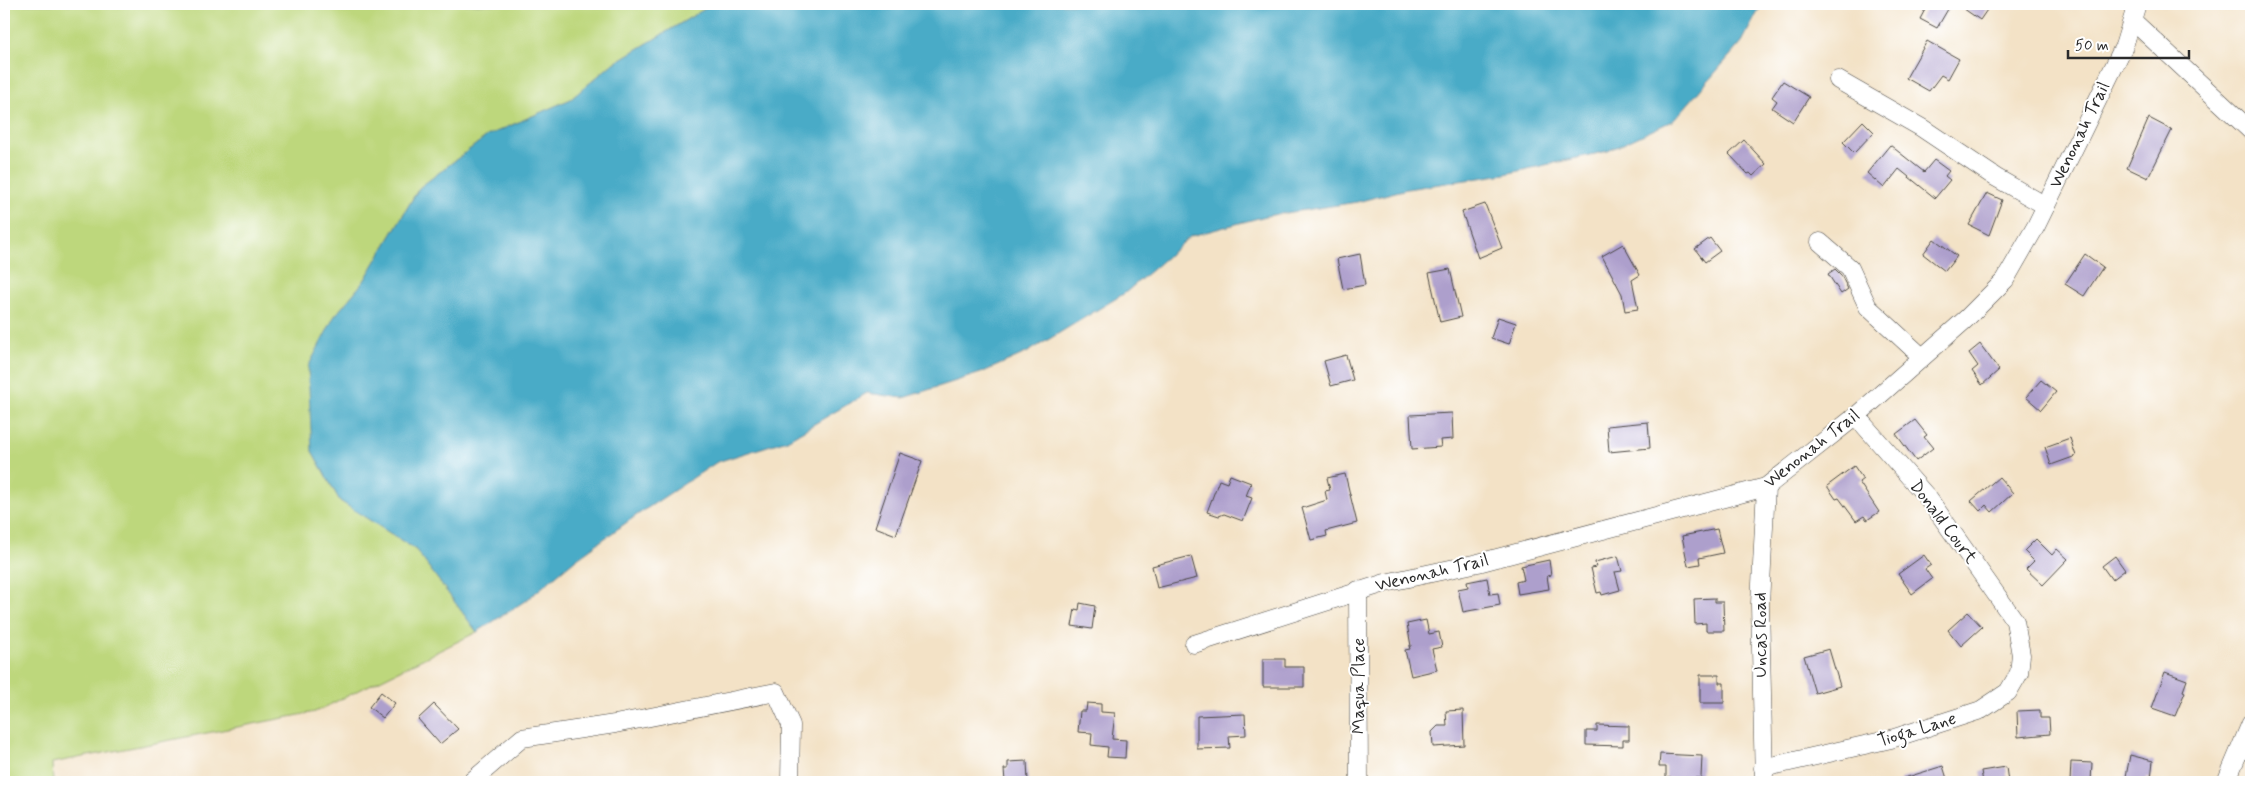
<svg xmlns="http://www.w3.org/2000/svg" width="2255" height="786" font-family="Mynerve,sans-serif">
  <rect width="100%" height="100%" fill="#fff"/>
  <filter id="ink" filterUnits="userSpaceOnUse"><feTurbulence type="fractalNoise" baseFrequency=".02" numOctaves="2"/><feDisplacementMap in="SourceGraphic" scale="10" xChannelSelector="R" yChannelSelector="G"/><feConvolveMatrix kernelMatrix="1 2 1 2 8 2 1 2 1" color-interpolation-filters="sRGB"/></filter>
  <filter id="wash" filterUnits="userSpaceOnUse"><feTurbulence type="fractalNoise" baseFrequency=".0096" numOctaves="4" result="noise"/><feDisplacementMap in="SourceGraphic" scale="20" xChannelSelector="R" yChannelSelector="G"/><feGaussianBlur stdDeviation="1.12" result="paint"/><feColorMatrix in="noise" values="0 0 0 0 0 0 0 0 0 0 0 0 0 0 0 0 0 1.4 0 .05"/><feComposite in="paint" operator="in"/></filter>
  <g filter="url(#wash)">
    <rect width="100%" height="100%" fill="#f3e2c6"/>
    <polygon fill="#bdd77c" stroke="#748154" points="4,4 713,4 611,65 571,99 487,136 419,188 364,281 334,317 312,451 340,501 416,550 477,632 315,712 52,763 53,782 4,782"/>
    <polygon fill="#48abc7" stroke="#3a6b79" points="713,4 1762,4 1742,42 1674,120 1608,151 1505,174 1407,189 1357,202 1266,216 1191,236 1125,293 1028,352 981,373 903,398 867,393 787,440 717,462 637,515 576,559 528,599 477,632 416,550 340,501 312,451 308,367 334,317 364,281 419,188 487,136 571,99 611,65"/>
    <g id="blocks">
      <g fill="#ad9fcc">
        <polygon points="1928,4 1951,4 1937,28 1920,19"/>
        <polygon points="1957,4 1991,4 1980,20"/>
        <polygon points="1927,41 1959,59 1948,79 1941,75 1929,91 1906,78"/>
        <polygon points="1783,81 1809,97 1793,122 1772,108 1777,101 1772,97"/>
        <polygon points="2149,118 2172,130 2148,178 2127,168"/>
        <polygon points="1863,121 1874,132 1854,153 1843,142"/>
        <polygon points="1744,140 1766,164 1753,176 1750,173 1748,174 1729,154"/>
        <polygon points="1890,145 1924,172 1934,160 1949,171 1945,176 1950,180 1935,198 1899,169 1884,188 1867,173"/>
        <polygon points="1987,193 2002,200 1989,235 1969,225"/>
        <polygon points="1485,204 1502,248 1478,258 1462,212"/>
        <polygon points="1710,238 1720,251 1705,262 1695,249"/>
        <polygon points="1934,239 1957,256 1945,271 1923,254"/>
        <polygon points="1623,244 1640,275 1632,280 1638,309 1625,311 1622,294 1602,256"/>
        <polygon points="1360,254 1365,285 1343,289 1337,259"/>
        <polygon points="2085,254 2103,267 2084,296 2065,284"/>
        <polygon points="1450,269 1461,317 1440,322 1429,273"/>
        <polygon points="1835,269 1841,275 1848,289 1841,294 1828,274"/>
        <polygon points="1498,317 1516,323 1509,344 1491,338"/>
        <polygon points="1980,344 1999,370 1982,385 1972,371 1978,366 1969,353"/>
        <polygon points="1346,355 1353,380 1331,386 1324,361"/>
        <polygon points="2041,380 2056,392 2041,410 2026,397"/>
        <polygon points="1452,413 1453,439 1440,440 1441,447 1412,449 1410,415"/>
        <polygon points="1915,420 1927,435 1924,437 1933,448 1916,461 1896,434"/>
        <polygon points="1648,422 1650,448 1609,452 1607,426"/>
        <polygon points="2070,438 2076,456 2051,465 2045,447"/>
        <polygon points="900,453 922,461 896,535 875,527"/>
        <polygon points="1854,466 1863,479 1859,482 1879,512 1867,520 1864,516 1856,521 1839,498 1836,499 1827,486"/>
        <polygon points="1345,474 1357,523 1326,531 1327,536 1311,540 1302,508 1327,500 1325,491 1330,490 1327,478"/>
        <polygon points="1230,475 1251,483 1246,496 1252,498 1243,521 1224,514 1219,516 1207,512 1219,480 1227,483"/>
        <polygon points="1999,477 2013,493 1992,512 1986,505 1980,511 1971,501"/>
        <polygon points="1717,529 1723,553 1699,558 1700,564 1688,566 1682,536"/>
        <polygon points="2036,539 2052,555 2057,549 2068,559 2043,585 2026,569 2034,561 2024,551"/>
        <polygon points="1924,555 1931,565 1925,569 1932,579 1912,594 1898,574"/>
        <polygon points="1191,556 1197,578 1157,588 1152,566"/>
        <polygon points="1618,556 1622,571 1615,572 1620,590 1602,595 1601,592 1597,593 1591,568 1596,567 1595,562"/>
        <polygon points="2115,556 2125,570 2112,580 2102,566"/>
        <polygon points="1549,560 1551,575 1547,576 1549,589 1518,594 1516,582 1524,580 1521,566"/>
        <polygon points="1487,578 1490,594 1498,593 1500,605 1463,612 1458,589 1468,587 1467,582"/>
        <polygon points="1715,598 1715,602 1723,602 1724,631 1706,631 1706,623 1695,624 1694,599"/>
        <polygon points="1080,603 1095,606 1092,629 1072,626 1075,609 1079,610"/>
        <polygon points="1968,612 1982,627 1961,646 1948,630"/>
        <polygon points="1426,620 1429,634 1439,632 1442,647 1432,649 1437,670 1411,676 1405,650 1410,649 1409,646 1411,646 1407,624"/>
        <polygon points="1829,649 1840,686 1815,693 1804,656"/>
        <polygon points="1263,659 1285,659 1285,667 1304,667 1304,687 1263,687"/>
        <polygon points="2165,672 2187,680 2183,691 2185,692 2175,716 2152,708"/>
        <polygon points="1700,675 1719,675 1719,683 1724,683 1724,703 1700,703"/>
        <polygon points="381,692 395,703 383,718 369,707"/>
        <polygon points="1087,703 1101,704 1101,712 1115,713 1112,739 1126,740 1125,758 1107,757 1108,747 1091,745 1092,733 1078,732 1080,711 1086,711"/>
        <polygon points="434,704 458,729 440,744 418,719"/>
        <polygon points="1463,710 1464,745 1433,747 1432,732 1438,726 1447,726 1446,711"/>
        <polygon points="2040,710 2040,718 2049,718 2050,734 2018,737 2017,711"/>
        <polygon points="1245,714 1246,735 1229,736 1230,748 1197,749 1197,716"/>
        <polygon points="1597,725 1629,726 1629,740 1623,740 1623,746 1586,745 1586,731 1597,731"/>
        <polygon points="1660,754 1702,756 1701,778 1666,778 1666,767 1659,767"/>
        <polygon points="2130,755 2153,761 2151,778 2147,777 2146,782 2125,782"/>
        <polygon points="1027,761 1028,782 1005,782 1004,769 1008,769 1008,762"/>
        <polygon points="2071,762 2092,763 2091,782 2070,782"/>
        <polygon points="1943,766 1948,782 1901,782 1901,779"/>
        <polygon points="2006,767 2008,782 1983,782 1981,771"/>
      </g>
    </g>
  </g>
  <g filter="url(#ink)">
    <use href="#blocks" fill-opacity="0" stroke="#494642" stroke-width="1"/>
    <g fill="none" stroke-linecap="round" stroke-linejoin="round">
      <g stroke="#494642" stroke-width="19">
        <g id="minor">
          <polyline points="2133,21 2251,131"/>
          <polyline points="1838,80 1922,128 1995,177 2046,206"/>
          <polyline points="1820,242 1850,268 1868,307 1922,357"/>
          <polyline points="1358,590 1359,782"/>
          <polyline points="1194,644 1385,583 1478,563 1766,487 1856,416 1966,319 2005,280 2036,226 2124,46 2137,4"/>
          <polyline points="1763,768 1891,739 1981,710 2008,692 2019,673 2021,655 2015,621 1928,498 1856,416"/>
          <polyline points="471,782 522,738 615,724 776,692 791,725 790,782"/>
          <polyline points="1764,782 1760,604 1766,487"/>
          <polyline points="2226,782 2251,723"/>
        </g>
      </g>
      <use href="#minor" stroke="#fff" stroke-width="18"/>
    </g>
  </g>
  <g text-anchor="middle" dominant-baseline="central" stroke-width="4" stroke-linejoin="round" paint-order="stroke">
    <g font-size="18" fill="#2b2b2b" stroke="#fff">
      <text transform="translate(2080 135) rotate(-64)">Wenonah Trail</text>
      <text transform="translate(1812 449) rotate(-38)">Wenonah Trail</text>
      <text transform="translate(1943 522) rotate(53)">Donald Court</text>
      <text transform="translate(1432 573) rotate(-13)">Wenonah Trail</text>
      <text transform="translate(1761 635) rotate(-90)">Uncas Road</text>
      <text transform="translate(1359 686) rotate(-90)">Maqua Place</text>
      <text transform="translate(1917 730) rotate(-17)">Tioga Lane</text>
    </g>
  </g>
  <rect width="2255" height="786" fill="none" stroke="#fff" stroke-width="20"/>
  <path d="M2068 50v8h121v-8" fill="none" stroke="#2b2b2b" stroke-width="2.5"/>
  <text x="2075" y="50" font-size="15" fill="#2b2b2b" stroke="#ffffff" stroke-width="4" paint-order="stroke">50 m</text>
</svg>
